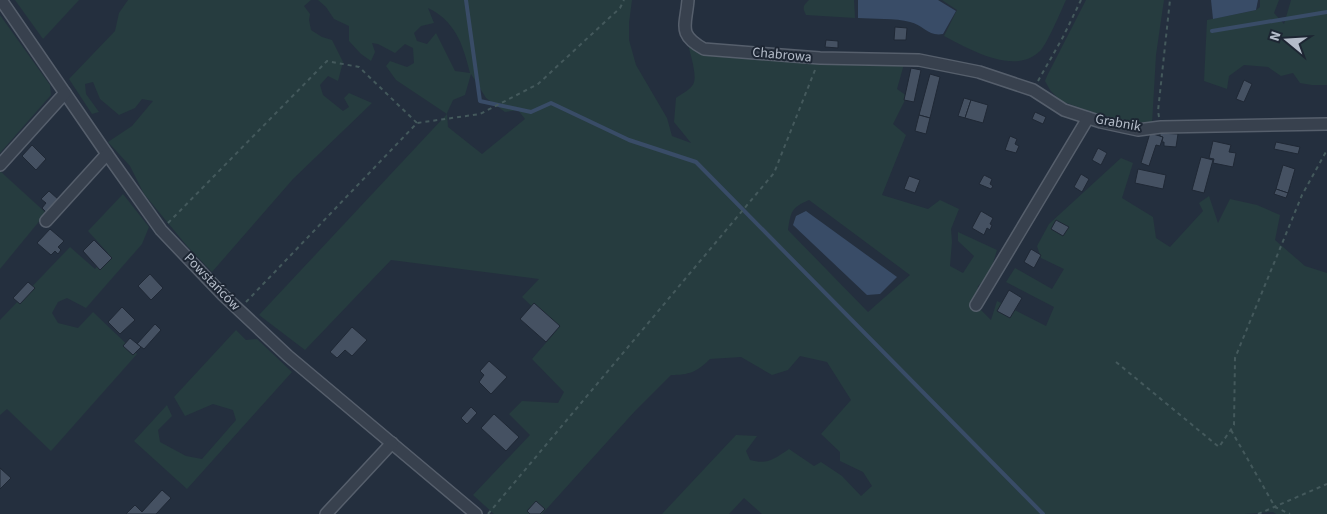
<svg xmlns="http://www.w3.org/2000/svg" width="1327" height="514" font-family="'Source Sans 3',sans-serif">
  <rect width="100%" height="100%" fill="#242f3e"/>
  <g fill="#263c3f" fill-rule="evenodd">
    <polygon points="15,0 79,0 43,39"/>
    <polygon points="128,0 311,0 304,6 310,14 309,20 311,30 322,37 332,40 343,62 338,81 328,76 320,85 323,95 343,111 349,107 344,98 349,93 372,103 293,179 212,272 187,246 144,194 130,166 108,142 132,126 153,101 142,99 135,108 119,115 100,99 93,82 85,84 86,94 99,112 92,114 69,79 115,31 119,13"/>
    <path d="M318,0H632L629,23V40L636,65L667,118L672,136L691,143L674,122L676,98C681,94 688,91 692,86C699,79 690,54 688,44L904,64L897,89L907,96L893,124L906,135L882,195L928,209L940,200L959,209L951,229L952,242L950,266L963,273L974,256L958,241V232L997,250L989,276L978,286L976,305L991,320L997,301L1046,326L1054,307L1006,282L1015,268L1052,289L1064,269L1041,258L1037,246L1049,224L1121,158L1133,163L1122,198L1153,217L1156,238L1170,247L1203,211L1199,203L1209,196L1218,223L1230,199L1257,205L1280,215L1275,240L1305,266L1327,273V514H1276L1273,512L1245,514H762L744,498L729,514H662L736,435L757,436L746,451L750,460C768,465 774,459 789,449L814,466L821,462L842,476L861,496L872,486L863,472L840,461V452L821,434L851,400L827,362L800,356L788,370L772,375L741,357L710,359C697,372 689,375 671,375L635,411L542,514H494L473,495L530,435L509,414L522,401L558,403L564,392L532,359L557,330L522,297L539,279L391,260L305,350L259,315L447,114L396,80L386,66L390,61L407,67L414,63L413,48L405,44L395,53L378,44L372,43L375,52L371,61L361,54L349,41V26L334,19L326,7ZM428,8C455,21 463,44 470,73L455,71L436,33L427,44L417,41L414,33L421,26L434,23ZM471,74L486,98L505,112L518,110L525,119L482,154L448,127L447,113L453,100L465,95ZM809,200L910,275L868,312L788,230C791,211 791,208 809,200Z"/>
    <path d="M809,0H854L855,18L806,15C802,7 803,6 809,0Z"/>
    <path d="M942,0H1066C1061,11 1047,44 1040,51C1015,76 969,49 944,36L957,10Z"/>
    <polygon points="1086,0 1164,0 1156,55 1152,124 1124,122 1108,118 1061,101 1050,90 1045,81 1047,76"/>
    <polygon points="1260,0 1279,0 1274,13 1284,24 1291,0 1327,0 1327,85 1312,85 1300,83 1293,73 1281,76 1268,67 1244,65 1229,76 1227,89 1204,81 1207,20 1256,10 1260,7"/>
    <polygon points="0,15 50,85 51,95 0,153"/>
    <polygon points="0,171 46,213 0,269"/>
    <polygon points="123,194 149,227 142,244 86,308 67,298 58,302 52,313 58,323 78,328 93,312 137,354 51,451 7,409 0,415 0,320 70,247 95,269 108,253 88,231"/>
    <polygon points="236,330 246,340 257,339 292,372 187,489 134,441 167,405 172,416 158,430 160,442 186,456 202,459 236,420 233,410 213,404 185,416 174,397"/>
  </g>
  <g fill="#394c67">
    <path d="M858,0H938L956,11L943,34C929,37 923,25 910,22C896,18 873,19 858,18Z"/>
    <polygon points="1211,0 1258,0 1256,10 1213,19"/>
    <polygon points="806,211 897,277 880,294 867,295 793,225 796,216"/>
  </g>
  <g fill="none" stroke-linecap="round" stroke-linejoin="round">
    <g stroke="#394c67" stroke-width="4">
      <polyline points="466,0 480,101 531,112 551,103 629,140 696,162 1043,514"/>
      <polyline points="1212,31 1327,12"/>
    </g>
  </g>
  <g fill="#455162" stroke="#1f2835">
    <polygon points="895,27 907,28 906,40 894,40"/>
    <polygon points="826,40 838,41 838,48 825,47"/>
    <polygon points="911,68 921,70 914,102 904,100"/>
    <polygon points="930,74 940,77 930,118 919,115"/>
    <polygon points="1244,80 1252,84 1244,102 1236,99"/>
    <polygon points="964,98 971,100 965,118 958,116"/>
    <polygon points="971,100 988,105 983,123 965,118"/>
    <polygon points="1035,112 1046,117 1043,124 1032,119"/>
    <polygon points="919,115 930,118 926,134 915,131"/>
    <polygon points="1150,133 1163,137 1160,146 1156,145 1149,166 1141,163"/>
    <polygon points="1160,133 1178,134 1176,147 1164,146 1164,142 1162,142 1163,137 1160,136"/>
    <polygon points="1010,136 1017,139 1015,144 1019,146 1016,153 1005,150"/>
    <polygon points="1213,141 1231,145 1229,152 1236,153 1233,167 1213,163 1214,159 1209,158"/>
    <polygon points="1276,142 1300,147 1298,154 1274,149"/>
    <polygon points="32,145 46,159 36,170 22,156"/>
    <polygon points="1098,148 1107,153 1101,165 1092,160"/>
    <polygon points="1201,157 1213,160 1204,193 1192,190"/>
    <polygon points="1283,165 1295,169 1288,193 1276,189"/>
    <polygon points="1138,169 1166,175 1163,189 1135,183"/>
    <polygon points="1081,174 1089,179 1082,192 1074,187"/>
    <polygon points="984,175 992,179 990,184 993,186 991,189 979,184"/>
    <polygon points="909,176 920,180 915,193 904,189"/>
    <polygon points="1276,189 1288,193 1286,198 1274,194"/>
    <polygon points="49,191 59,200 47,213 42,208 46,203 41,199"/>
    <polygon points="981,211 993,218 990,224 992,225 990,230 987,228 984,235 972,228"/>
    <polygon points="1056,220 1069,227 1063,236 1051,229"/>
    <polygon points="50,229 64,241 58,247 61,250 58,254 55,251 51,255 37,243"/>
    <polygon points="94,240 112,258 100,270 83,251"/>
    <polygon points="1031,249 1041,255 1034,268 1024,262"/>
    <polygon points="150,274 163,288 151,300 138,286"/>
    <polygon points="28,282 35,288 20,304 13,298"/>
    <polygon points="1009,290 1022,298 1010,318 997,311"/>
    <polygon points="534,303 560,326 546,342 520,319"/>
    <polygon points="122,307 135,320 120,334 108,322"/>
    <polygon points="155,324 161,330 144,349 137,344"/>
    <polygon points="352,327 367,340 352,356 345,350 337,358 330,352"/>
    <polygon points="130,338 141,347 133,355 123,346"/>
    <polygon points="489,361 507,377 491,394 479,382 484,375 480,371"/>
    <polygon points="471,407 477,413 467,424 461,418"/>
    <polygon points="494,414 519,437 506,451 481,428"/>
    <polygon points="0,468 11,478 0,489"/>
    <polygon points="162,490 171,498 156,514 126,514 135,505 142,512"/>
    <polygon points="536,501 545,509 540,514 530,514 527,511"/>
  </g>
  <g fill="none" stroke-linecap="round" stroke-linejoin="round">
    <g stroke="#565f6c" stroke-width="14">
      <g id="minor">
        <polyline points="1,0 107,154 161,230 223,295 288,356 476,514"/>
        <path d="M688,0C686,26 677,34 704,49L820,58L919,60L979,72L1033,90L1064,110L1101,122L1138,130L1161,127L1327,124"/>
        <polyline points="0,165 65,93"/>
        <polyline points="46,221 107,154"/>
        <polyline points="976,305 1088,118"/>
        <polyline points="326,514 392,443"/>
      </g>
    </g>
    <g stroke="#44595c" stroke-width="2" stroke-dasharray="4 4" stroke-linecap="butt">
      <polyline points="1038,81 1063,37 1081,0"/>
      <polyline points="1159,117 1158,111 1170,0"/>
      <polyline points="168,223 327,61 359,67 417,123"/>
      <polyline points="246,302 417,123 480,114 538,84 620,8 624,0"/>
      <polyline points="1116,362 1219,447 1234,425 1235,358 1302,195 1327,150"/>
      <polyline points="1231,430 1275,507 1290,514"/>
      <polyline points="488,514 774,173 815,70"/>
      <polyline points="1258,514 1327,484"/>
    </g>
    <use href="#minor" stroke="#38414e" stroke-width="11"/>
  </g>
  <g text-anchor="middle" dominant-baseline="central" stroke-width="4" stroke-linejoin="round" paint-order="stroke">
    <g font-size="14" fill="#b4bcc9" stroke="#1d2633">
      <text transform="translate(782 55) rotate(5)">Chabrowa</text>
      <text transform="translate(1118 123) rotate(10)">Grabnik</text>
      <text transform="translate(212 282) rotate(46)">Powstańców</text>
    </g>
  </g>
  <g transform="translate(1287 40) rotate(288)" stroke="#1d2633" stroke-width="4" paint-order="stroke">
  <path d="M0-4L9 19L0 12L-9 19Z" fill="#b4bcc9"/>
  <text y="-8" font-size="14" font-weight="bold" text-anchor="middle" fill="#b4bcc9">N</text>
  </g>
</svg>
